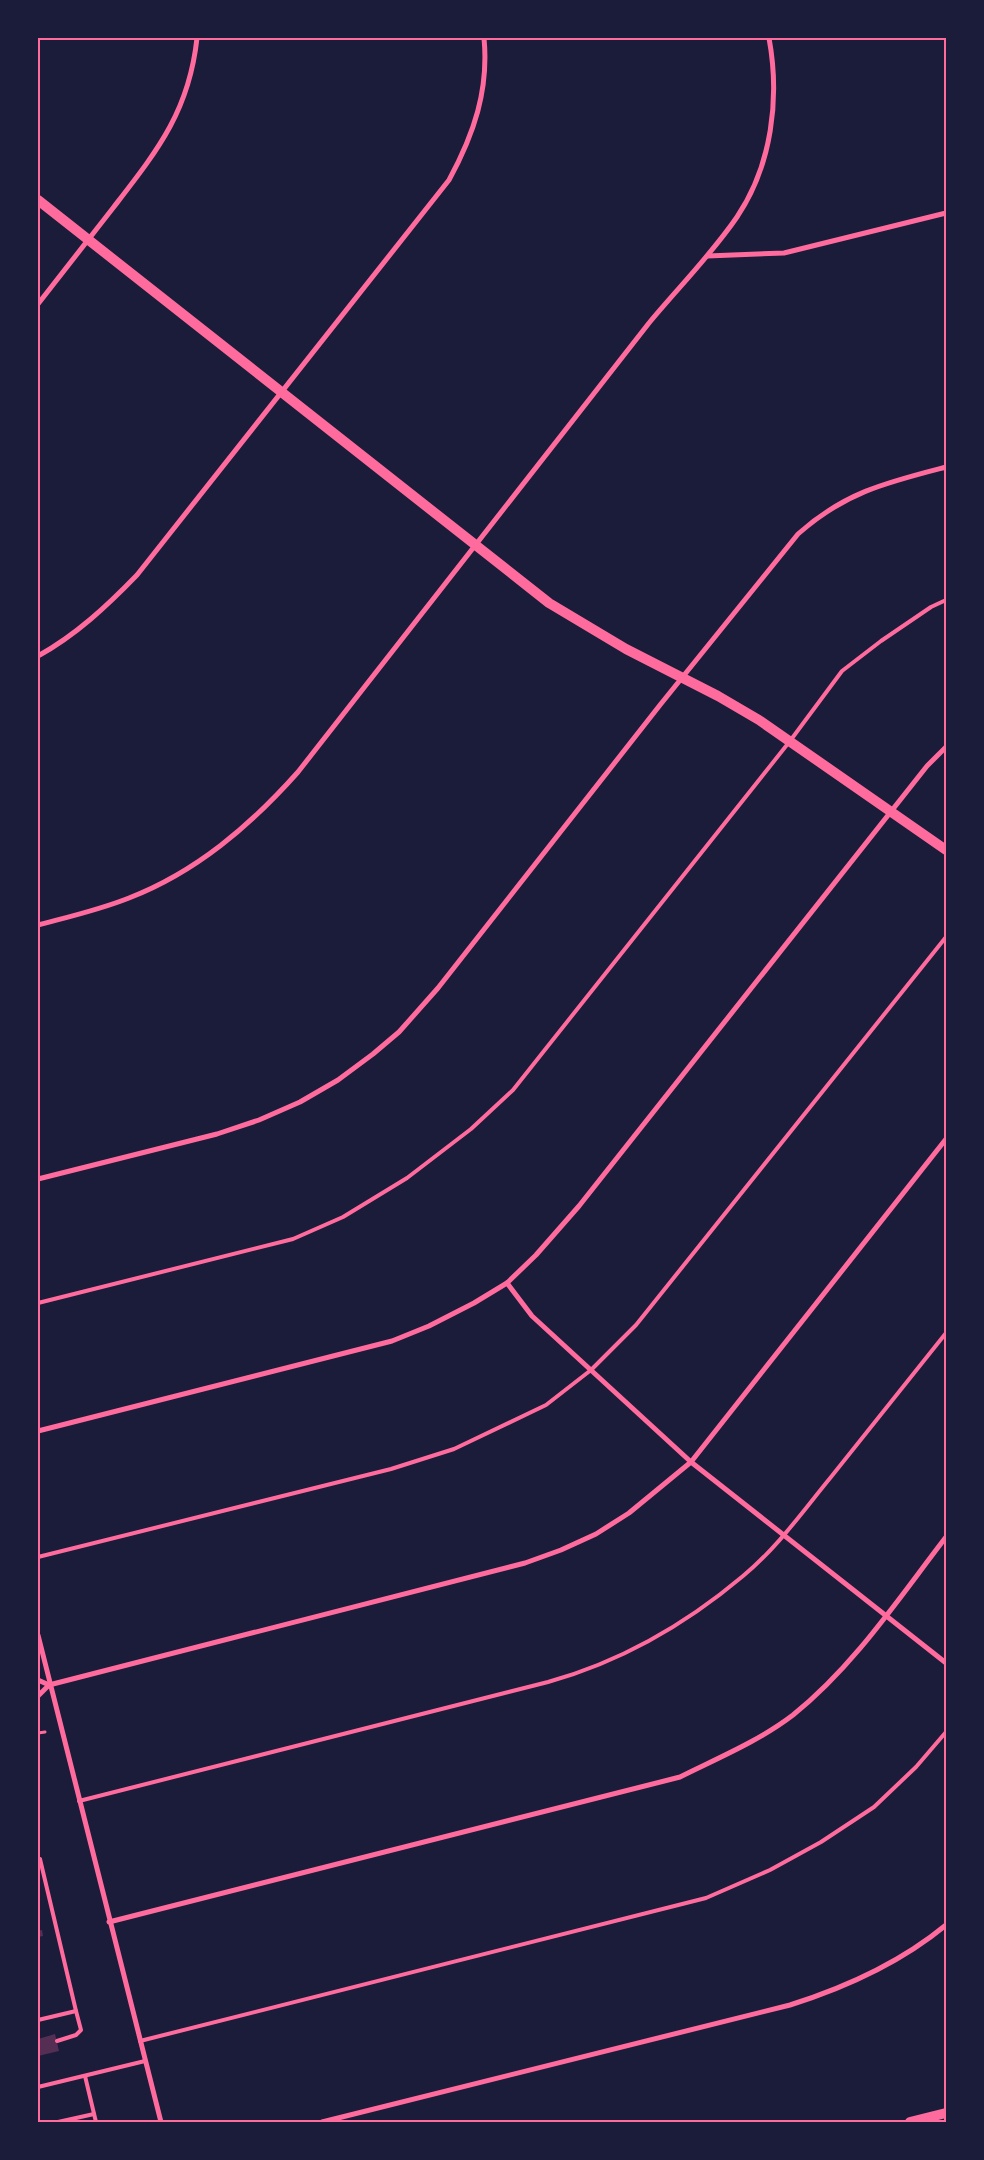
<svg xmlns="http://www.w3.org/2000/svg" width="984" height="2160" font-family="'Fira Sans',sans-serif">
  <rect width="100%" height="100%" fill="#1b1b3a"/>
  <g fill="#542f53">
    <polygon points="42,1930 43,1936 38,1937 38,1931"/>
    <polygon points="55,2034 59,2051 38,2056 38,2039"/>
  </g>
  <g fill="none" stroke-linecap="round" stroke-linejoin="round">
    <polyline stroke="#ff6b9d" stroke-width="3" points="38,1733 45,1732"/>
    <g stroke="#ff6b9d" stroke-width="4">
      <polyline points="38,1303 293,1239 343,1217 407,1178 471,1129 513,1090 790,741 842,671 881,641 931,607 946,600"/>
      <polyline points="38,1557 391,1469 454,1449 546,1405 591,1370 636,1325 946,937"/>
      <path d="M79,1801L548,1682C620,1662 686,1624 743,1576C777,1548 803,1511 831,1477C869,1429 908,1381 946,1333"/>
      <polyline points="38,1860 40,1859 76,2011 38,2020"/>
      <polyline points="57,2041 76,2035 81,2030 76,2011"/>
      <polyline points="140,2041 706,1898 770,1870 821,1842 874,1807 916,1767 946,1732"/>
      <polyline points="85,2076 96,2122"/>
      <polyline points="38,2087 145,2061"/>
      <polyline points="58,2122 94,2114"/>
    </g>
    <g stroke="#ff6b9d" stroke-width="5">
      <polyline points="707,256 784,253 946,213"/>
      <path d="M38,304C63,272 88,240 113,208C157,151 189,112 197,38"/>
      <path d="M38,656C76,635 107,606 137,575L449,180C474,134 489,90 484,38"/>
      <path d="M38,925C68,917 99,910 129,898C196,872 250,826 298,772L649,323C678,288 711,255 737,217C772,165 780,98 769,38"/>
      <path d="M38,1179L217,1134L259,1120L300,1102L338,1080L373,1054L399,1032L438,988L660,705L798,534C845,492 888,482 946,467"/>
      <polyline points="507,1283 532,1316 691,1462 946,1663"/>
      <polyline points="38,1431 392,1341 429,1326 474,1303 507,1283 536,1255 579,1206 927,766 946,747"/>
      <polyline points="38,1635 161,2122"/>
      <polyline points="38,1680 49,1685"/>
      <polyline points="38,1696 49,1685 525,1563 561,1550 596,1534 629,1513 691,1462 946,1139"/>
      <path d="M109,1922L680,1777C718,1758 759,1741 793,1715C854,1666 899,1598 946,1537"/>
      <path d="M322,2122L790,2005C847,1987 900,1963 946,1925"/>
    </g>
    <g stroke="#ff6b9d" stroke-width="10">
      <polyline points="38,200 549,603 626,649 718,696 759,720 946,850"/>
      <polyline points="910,2122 946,2113"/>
    </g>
  </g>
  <rect width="984" height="2160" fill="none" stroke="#1b1b3a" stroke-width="78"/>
  <rect x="39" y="39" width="906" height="2082" fill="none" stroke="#ff6b9d" stroke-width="2"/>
</svg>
